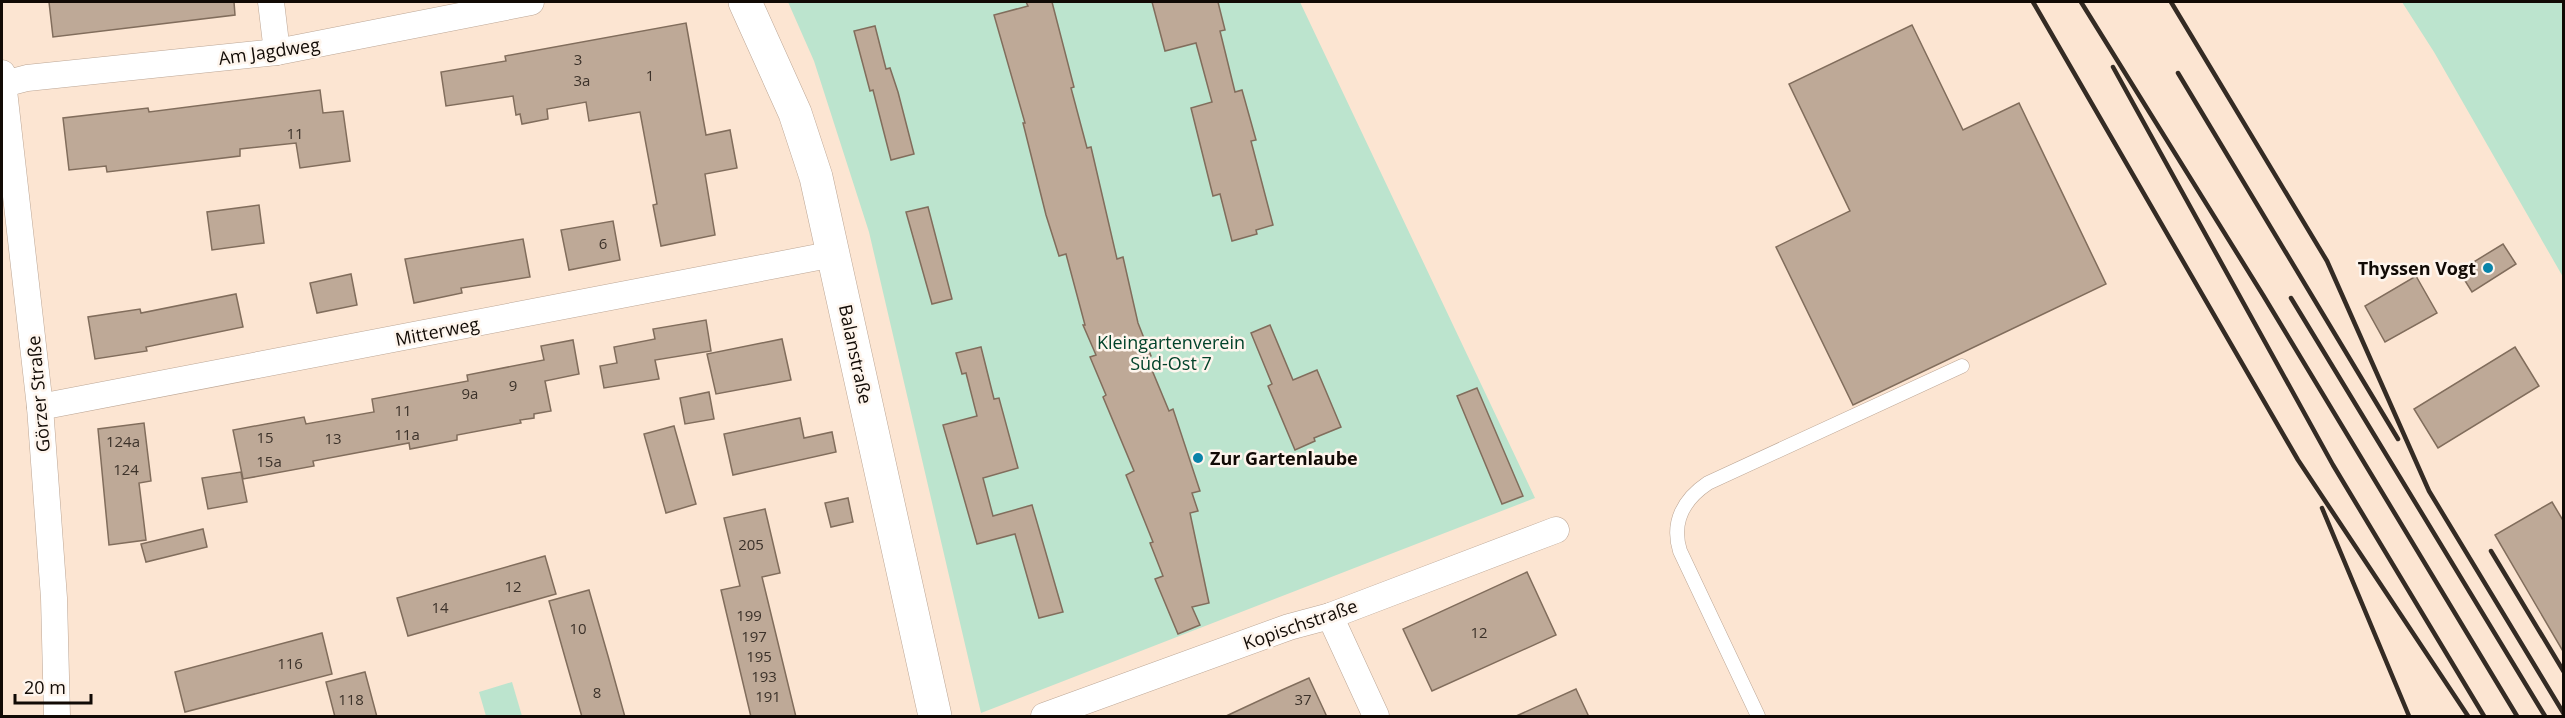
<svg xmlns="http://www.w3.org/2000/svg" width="2565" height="718" font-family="'Open Sans',sans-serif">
  <rect width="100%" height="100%" fill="#fce5d2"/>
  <g fill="#bce4ce">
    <polygon points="788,2 1300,2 1535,498 981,713 869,232 814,61"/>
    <polygon points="2402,2 2563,2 2563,277 2434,52"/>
    <polygon points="512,682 522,716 486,716 479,692"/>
  </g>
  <g fill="#bea997" stroke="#816d5c" stroke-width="1.5">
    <polygon points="49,2 234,2 235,15 53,37"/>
    <polygon points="1026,2 1052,2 1074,87 1071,88 1087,148 1091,147 1117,259 1123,257 1138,323 1151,356 1147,358 1169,411 1173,409 1200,491 1192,493 1198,511 1190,513 1209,603 1192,607 1200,625 1178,634 1155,579 1163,576 1150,543 1153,542 1126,475 1134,471 1103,397 1106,395 1090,357 1096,355 1083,325 1085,325 1066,254 1059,256 1046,215 1023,123 1025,123 994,15 1028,6"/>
    <polygon points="1152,2 1218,2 1225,30 1220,31 1235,92 1242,90 1256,140 1251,141 1273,225 1256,230 1257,234 1232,241 1220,194 1213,196 1191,108 1212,102 1196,43 1165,51"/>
    <polygon points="686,23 706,135 730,130 737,168 705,174 715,235 661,246 653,205 657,204 640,112 589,121 586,102 547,109 548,119 522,124 520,114 516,115 513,96 446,106 441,72 506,61 505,56"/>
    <polygon points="1912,25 1963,130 2019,103 2106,284 1853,405 1776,247 1850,211 1789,84"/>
    <polygon points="875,26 886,69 890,68 898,92 914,154 891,160 873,90 870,91 854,31"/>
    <polygon points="320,90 323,113 343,111 350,161 300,168 296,143 240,149 240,156 107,172 106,166 69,170 63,118 148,108 149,112"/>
    <polygon points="259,205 264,243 212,250 207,212"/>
    <polygon points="928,207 952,299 932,304 906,212"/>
    <polygon points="613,221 620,260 569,270 561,230"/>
    <polygon points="523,239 530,277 461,288 462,293 414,303 405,259"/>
    <polygon points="2503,244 2516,264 2472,292 2459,271"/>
    <polygon points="351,274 357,305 317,313 310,283"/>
    <polygon points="2416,276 2437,313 2385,342 2365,306"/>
    <polygon points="236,294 243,327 146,347 147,351 95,359 88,317 140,309 141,313"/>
    <polygon points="706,320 711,351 655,360 659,379 604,388 600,366 617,363 614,347 655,339 653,329"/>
    <polygon points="1270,325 1293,380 1317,370 1341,427 1314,438 1315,441 1295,450 1268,386 1272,384 1251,333"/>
    <polygon points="782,339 791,380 716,394 707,354"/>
    <polygon points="573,340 579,374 545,381 551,411 534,414 534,418 520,420 521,423 457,435 457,440 410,449 409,443 313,461 314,466 243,479 233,430 304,417 306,424 374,412 372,399 468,381 467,375 544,360 541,346"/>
    <polygon points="981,347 994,399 999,398 1018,468 983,478 993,516 1032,505 1063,612 1039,618 1015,534 977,544 943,425 977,416 966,373 962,374 956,353"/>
    <polygon points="2515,347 2539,386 2438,448 2414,409"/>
    <polygon points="1477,388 1523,496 1502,504 1457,396"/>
    <polygon points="709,392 714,419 685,424 680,398"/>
    <polygon points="800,418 804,438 832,432 836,452 733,475 724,434"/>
    <polygon points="144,423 151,481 139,483 146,540 109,545 98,429"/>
    <polygon points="674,426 696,504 666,513 644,434"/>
    <polygon points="241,472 247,502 208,509 202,478"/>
    <polygon points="848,498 853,522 831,527 825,503"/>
    <polygon points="2552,502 2564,522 2564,653 2495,535"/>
    <polygon points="765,509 780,573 762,577 796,717 751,717 721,590 740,586 724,518"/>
    <polygon points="203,529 207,547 146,562 141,544"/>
    <polygon points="545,556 556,594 408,636 397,598"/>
    <polygon points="1527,572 1556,635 1432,691 1403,629"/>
    <polygon points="589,590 608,656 625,717 582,717 568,668 549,601"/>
    <polygon points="322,633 332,674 185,712 175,672"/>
    <polygon points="365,672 377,717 335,717 326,682"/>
    <polygon points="1309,678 1327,717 1224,717 1282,690"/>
    <polygon points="1576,689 1589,717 1514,717"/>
  </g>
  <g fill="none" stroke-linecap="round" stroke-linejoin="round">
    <g stroke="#bca695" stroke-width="15">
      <path id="service" d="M1758,716L1680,551C1671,522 1684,499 1708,483L1962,366"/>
    </g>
    <g stroke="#bca695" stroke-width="27">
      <g id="minor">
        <polyline points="271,2 277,52"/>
        <polyline points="2,73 40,407 54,598 57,716"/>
        <polyline points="4,84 27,78 277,52 531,2"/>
        <polyline points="40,407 834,254"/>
        <polyline points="1330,616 1376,716"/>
        <polyline points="1044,716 1289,627 1330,616 1556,530"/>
      </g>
    </g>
    <g stroke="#bca695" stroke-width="34">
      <polyline id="tertiary" points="745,2 795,113 816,177 935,716"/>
    </g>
    <use href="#service" stroke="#fff" stroke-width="14"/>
    <use href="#minor" stroke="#fff" stroke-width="26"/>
    <use href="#tertiary" stroke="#fff" stroke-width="33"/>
    <g stroke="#342b24" stroke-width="4.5">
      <polyline points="2033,2 2298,460 2468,716"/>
      <polyline points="2081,2 2263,295 2517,716"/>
      <polyline points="2171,2 2327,261 2429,491 2564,714"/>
      <polyline points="2113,67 2333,465 2484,716"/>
      <polyline points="2178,73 2398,439"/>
      <polyline points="2291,298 2545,716"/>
      <polyline points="2322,508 2409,716"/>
      <polyline points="2491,551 2564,672"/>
    </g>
  </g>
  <g fill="#0984a9" stroke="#fef5ed" stroke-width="2">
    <circle cx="2488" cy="268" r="6"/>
    <circle cx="1198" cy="458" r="6"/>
  </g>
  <g text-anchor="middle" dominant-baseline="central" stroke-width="5" stroke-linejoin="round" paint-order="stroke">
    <g font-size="15" fill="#3c322a">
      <text x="578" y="59">3</text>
      <text x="650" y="75">1</text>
      <text x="582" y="80">3a</text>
      <text x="295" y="133">11</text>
      <text x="603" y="243">6</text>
      <text x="513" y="385">9</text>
      <text x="470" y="393">9a</text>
      <text x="403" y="410">11</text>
      <text x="407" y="434">11a</text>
      <text x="265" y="437">15</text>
      <text x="333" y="438">13</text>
      <text x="123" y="441">124a</text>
      <text x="269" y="461">15a</text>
      <text x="126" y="469">124</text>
      <text x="751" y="544">205</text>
      <text x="513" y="586">12</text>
      <text x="440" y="607">14</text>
      <text x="749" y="615">199</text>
      <text x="578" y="628">10</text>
      <text x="1479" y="632">12</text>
      <text x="754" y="636">197</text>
      <text x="759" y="656">195</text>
      <text x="290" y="663">116</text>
      <text x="764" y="676">193</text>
      <text x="597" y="692">8</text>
      <text x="768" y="696">191</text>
      <text x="351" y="699">118</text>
      <text x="1303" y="699">37</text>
    </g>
    <g font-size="18" fill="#110a05" stroke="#fef5ed">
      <text transform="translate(269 51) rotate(-8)">Am Jagdweg</text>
      <text transform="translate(437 331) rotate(-11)">Mitterweg</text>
      <text transform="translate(856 354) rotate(78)">Balanstraße</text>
      <text transform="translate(38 394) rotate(-95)">Görzer Straße</text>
      <text transform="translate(1300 624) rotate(-19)">Kopischstraße</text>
    </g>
    <g font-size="18" font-weight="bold" fill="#110a05" stroke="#fef5ed" text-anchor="end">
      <text x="2476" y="268">Thyssen Vogt</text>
      <text x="1210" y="458" text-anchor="start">Zur Gartenlaube</text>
    </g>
    <g font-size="18" fill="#02432b" stroke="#fef5ed">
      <text x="1171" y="342">Kleingartenverein<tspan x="1171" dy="21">Süd-Ost 7</tspan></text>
    </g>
  </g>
  <rect width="2565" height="718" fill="none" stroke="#110a05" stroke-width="6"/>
  <path d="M15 694v9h76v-9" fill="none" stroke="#110a05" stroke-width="3"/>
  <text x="24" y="694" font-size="18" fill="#110a05" stroke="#fef5ed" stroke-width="4.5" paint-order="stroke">20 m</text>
</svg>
